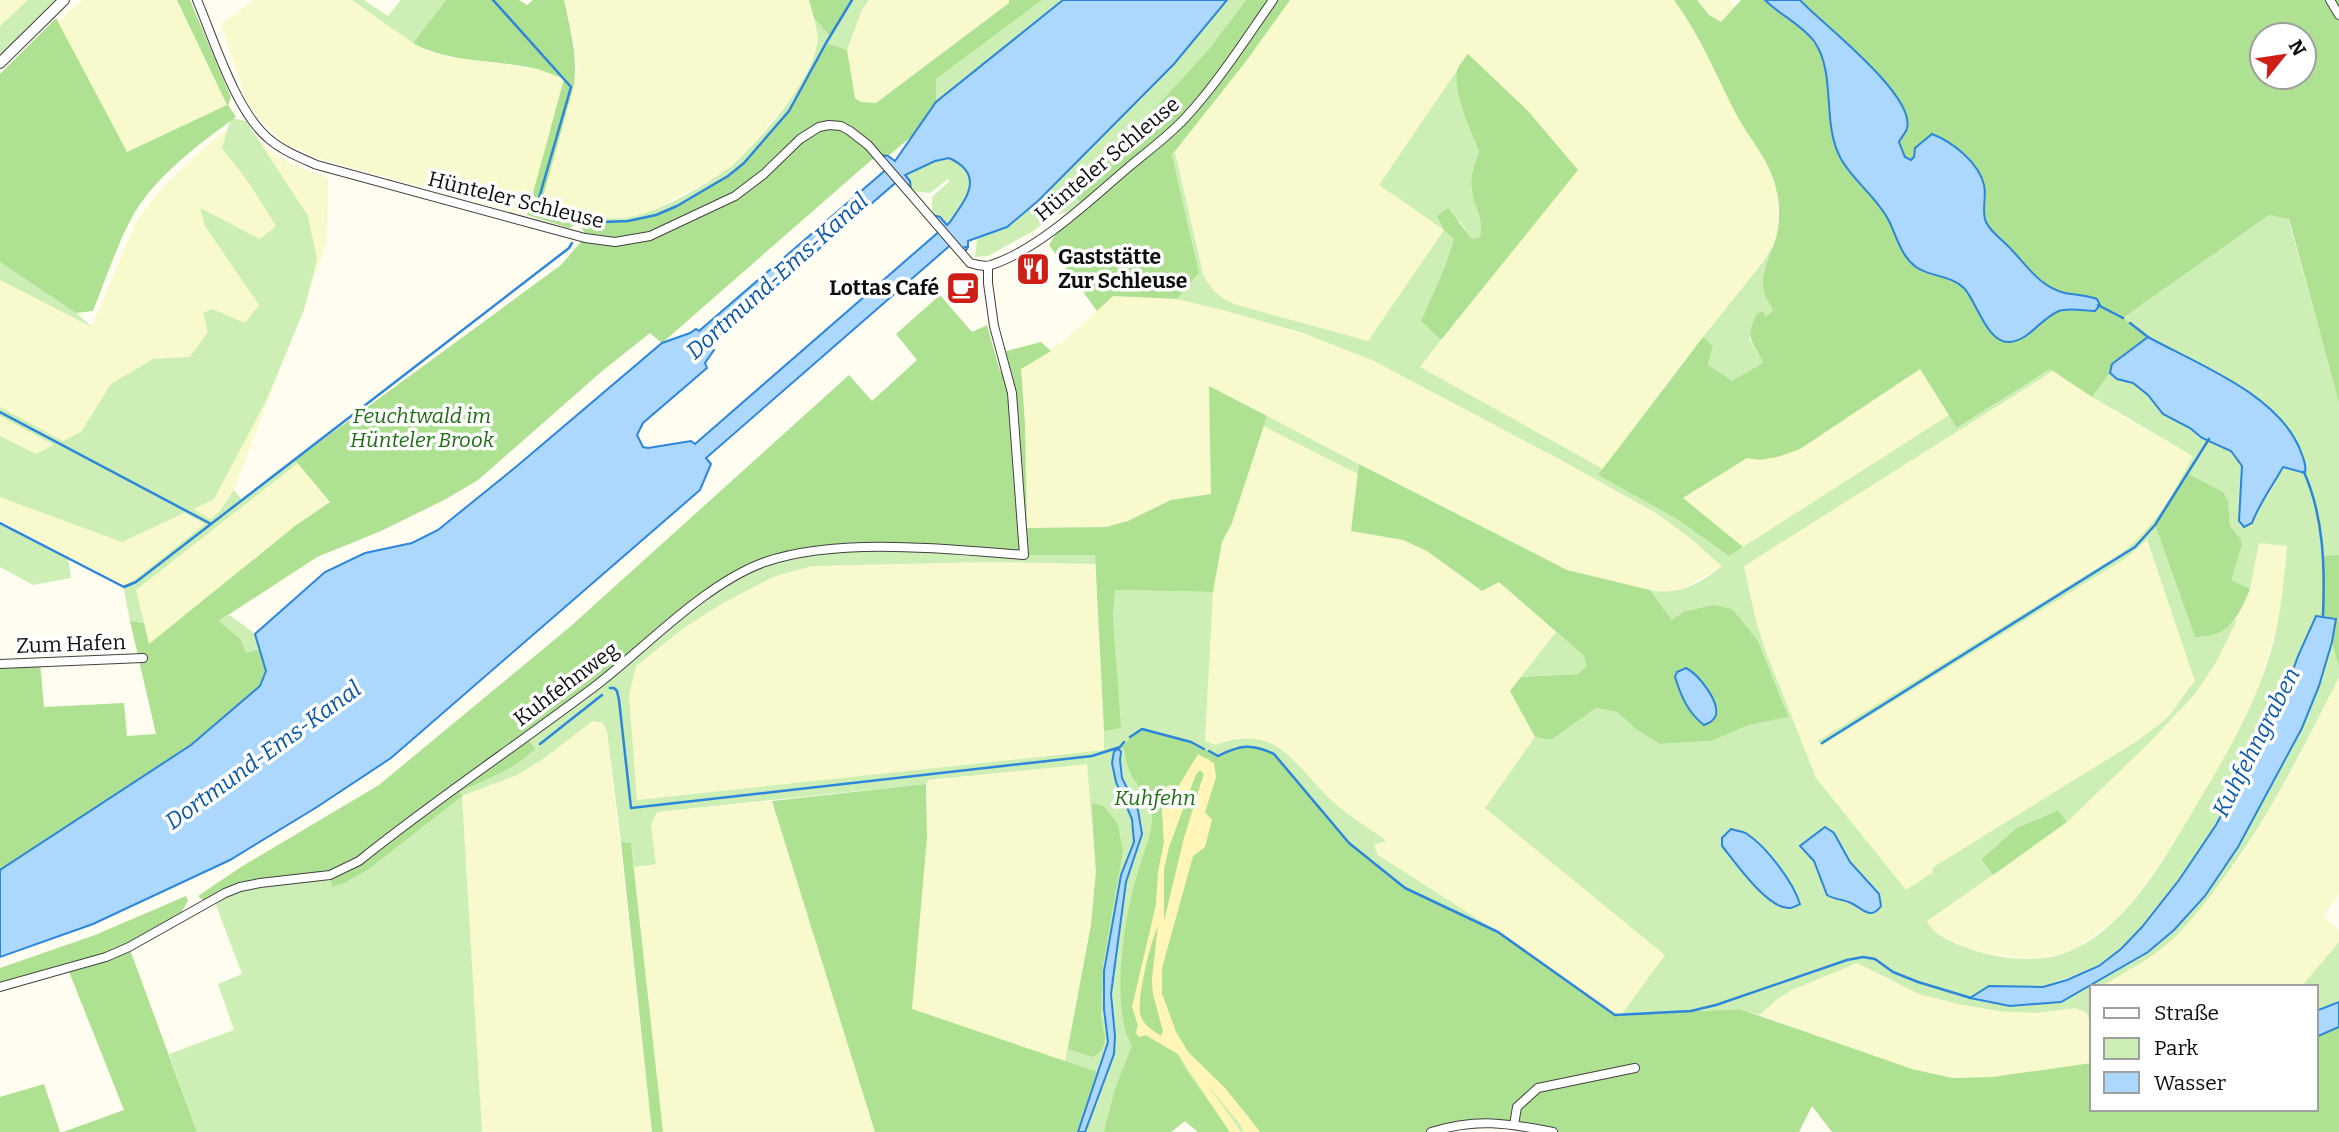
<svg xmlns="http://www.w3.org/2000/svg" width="2339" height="1132" font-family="Bitter,serif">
  <rect width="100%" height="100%" fill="#fffdef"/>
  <g fill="#f8f9cc">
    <polygon points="0,0 28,0 0,26"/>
    <polygon points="82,0 177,0 227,105 126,152 58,23"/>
    <polygon points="252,0 352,0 427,51 448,57 538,69 564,79 527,215 323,160 284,143 254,114 246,100 221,24 252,2"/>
    <polygon points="564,0 809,0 818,36 817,48 797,90 743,156 720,175 647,213 630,217 603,219 574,216 539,207 574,86 577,68 574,43"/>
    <polygon points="869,0 1009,0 1009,3 876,103 861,102 855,98 847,50 862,10"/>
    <polygon points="1290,0 1674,0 1689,20 1710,58 1738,116 1761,151 1770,169 1777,190 1778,231 1773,245 1764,261 1682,363 1603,469 1420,367 1577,170 1528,111 1468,55 1379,185 1444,230 1368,341 1237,305 1221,299 1209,287 1203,274 1175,152 1247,60"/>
    <polygon points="1698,0 1730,0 1734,8 1721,22 1709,15"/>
    <polygon points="239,120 272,153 291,164 328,178 327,243 234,490 219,512 210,519 0,407 0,280 92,326 136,222 153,199 173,177 205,147"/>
    <polygon points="1113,296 1177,299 1219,309 1333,343 1372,360 1561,460 1656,513 1690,538 1722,566 1676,593 1650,590 1567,570 1210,387 1211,494 1171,500 1128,521 1106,527 1027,528 1025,423 1021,369 1064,341"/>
    <polygon points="1920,368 1949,415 1743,547 1683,499 1747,458 1760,460 1800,449"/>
    <polygon points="2053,371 2120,415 2194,456 2186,472 2151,524 2133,544 1818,742 1822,746 2126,558 2146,540 2196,681 2184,693 2174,710 2158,726 2137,741 1932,868 1933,872 1906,891 1816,778 1766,652 1757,625 1744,565"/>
    <polygon points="0,416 205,525 133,581 123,585 0,520"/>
    <polygon points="1263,426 1358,474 1351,531 1403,540 1427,551 1482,591 1499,582 1556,632 1511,691 1535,737 1485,808 1666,955 1622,1014 1615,1015 1498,932 1378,855 1374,845 1385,841 1332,801 1294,761 1243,737 1215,745 1205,741 1213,592 1222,542 1232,523"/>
    <polygon points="298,463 330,501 295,526 149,644 136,590"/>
    <polygon points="2259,543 2287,546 2284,588 2278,622 2259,686 2228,753 2171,848 2132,902 2115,920 2078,947 2065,953 2036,959 1993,955 1968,948 1950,940 1929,927 1927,921 2067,822 2149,743 2194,695 2214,666 2238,618 2250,589"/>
    <polygon points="990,562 1095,564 1105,750 637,800 629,695 632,677 636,666 681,630 723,603 773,577 812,566"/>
    <polygon points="2339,677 2339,894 2323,917 2339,930 2339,942 2301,987 2100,987 2144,960 2174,938 2204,904 2243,853 2289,776"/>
    <polygon points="593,721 603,723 607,731 652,1132 482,1132 462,796 517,775 543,759"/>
    <polygon points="1087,763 1096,872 1091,926 1065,1061 911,1009 927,837 927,781"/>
    <polygon points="772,801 875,1132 663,1132 634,867 656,863 651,825 657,812"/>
    <polygon points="1857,963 1890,981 2035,1013 2075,1008 2086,1012 2091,1020 2092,1058 2087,1064 1992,1077 1952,1078 1912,1069 1760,1015 1777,999 1792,990"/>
  </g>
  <g fill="#cdeeb4" fill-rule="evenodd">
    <polygon points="28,0 56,0 0,55 0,26"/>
    <polygon points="352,0 364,0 388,16 401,0 446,0 413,43"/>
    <path d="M852,0H869L862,10L847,50L825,43L789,111L744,163L728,176L677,206L656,215L628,221L579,223L574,216C592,218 611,220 629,217C659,213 709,183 733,165C762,137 809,85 817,45C819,36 816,28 814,18L830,36Z"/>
    <polygon points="1042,0 1063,0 936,102 936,79"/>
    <polygon points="1227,0 1246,0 1209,49 1155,108 1072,191 1084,206 1050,217 1035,230 988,256 975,257 977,239 1006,227 1038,201 1174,64"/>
    <path d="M1458,69C1459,99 1467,124 1479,151C1475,164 1469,177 1472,191C1475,212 1483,212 1480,237L1472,239L1459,220L1444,230L1454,239L1444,269L1421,321L1441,340L1420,367L1603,469L1598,475L1677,519L1729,556L1949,415L1958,428L2050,369L2053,371L1744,566L1757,625L1766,652L1816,778L1906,890L1933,872L1932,868L2137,741C2150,731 2166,722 2175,708C2182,698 2187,690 2195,681L2147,540L2126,558L1821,746L1818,741L2121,553C2153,530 2176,490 2193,456L2092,397L2110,373L2117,379L2133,383L2148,395L2163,414L2190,428L2202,438L2231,451L2242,466L2243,483L2239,503L2252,523C2259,504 2276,489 2280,469L2287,468L2300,473L2253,396L2216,373L2148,337L2123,318L2269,215L2288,218L2339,403V555L2324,557V616H2316L2298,656L2280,707L2216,825L2179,880L2142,927L2121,949L2099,966L2043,987H2019L2061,1002L2148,952L2174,930L2205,896L2302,728L2319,686L2332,642L2339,667V677C2303,748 2268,820 2219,884C2206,902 2191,921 2175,937C2154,957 2125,972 2100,987H2092V1024L2086,1012L2075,1008L2035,1013L1999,1011L1959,1004L1919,994L1857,963L1792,990L1777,999L1760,1015L1740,1009L1622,1014L1665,955L1485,808L1535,737L1551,740L1596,708L1617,712L1636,729L1660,744L1711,741L1749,725L1787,717L1758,641L1672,620L1650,590C1680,596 1699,584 1722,566L1690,538L1656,513L1561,460L1372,360L1303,333L1219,309L1177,299L1199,273L1172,155L1175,152L1203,274C1211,291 1220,298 1237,305L1368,341L1444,230L1379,185ZM2188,474L2228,501L2230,526L2241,539L2242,544L2230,580L2250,589L2259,543L2287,546C2284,585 2280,624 2268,661C2250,715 2223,761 2194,809C2163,861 2125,931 2065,953C2043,961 2019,960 1996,956C1979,953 1933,939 1927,921L1993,875L1981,859C2005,836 2028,821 2058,810L2067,822L2149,743L2194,695L2214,666L2238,618C2225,629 2214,638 2195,637L2155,525Z"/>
    <polygon points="231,118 246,121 308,216 317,259 304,310 267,399 214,499 193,509 210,519 219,512 234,490 242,500 295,460 298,463 136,590 144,623 130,621 123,585 133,581 205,524 184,513 122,542 0,497 0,436 36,454 54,445 0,416 0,407 63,441 81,432 111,384 153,359 190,357 208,332 203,313 212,309 245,323 259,305 205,226 200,208 260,239 276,226 249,183 222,148"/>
    <path d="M949,158C985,175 968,204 947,225L932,215V197L950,181L948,179L930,193L911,191L905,175L935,161Z"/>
    <path d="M1773,245C1764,274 1758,282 1773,310L1749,338L1763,363L1732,382L1708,365L1713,346L1703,337L1764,261Z"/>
    <polygon points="0,262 76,313 92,327 0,280"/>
    <polygon points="1267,416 1359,464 1358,474 1263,426"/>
    <polygon points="0,523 68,558 71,578 33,585 0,567"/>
    <path d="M861,548L1024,555H1095V564L990,562L812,566L773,577L723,603L681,630L636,666L629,695L637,800L1104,750V731L1120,728L1113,619L1115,590L1213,592L1205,741L1215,745C1276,723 1291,761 1330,799C1347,815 1368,827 1386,841L1374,845L1378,855L1498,932L1405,888L1349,843L1274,754L1280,1132H1198L1185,1121L1171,1132H1085L1105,1075L1097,1072L1078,1132H875L911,1009L1065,1061L1091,926L1096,872L1087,764L928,780L926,784L657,812L651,825L656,864L634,867L631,843L621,842L607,731L603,723L593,721L543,759L517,775L462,796L482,1132H197L169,1054L234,1030L218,984L242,974L214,900L225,893L330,875L332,887L345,883L369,869L461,796L460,792L497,775L529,755L526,737L697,603L764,563Z"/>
    <polygon points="230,615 255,634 260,650 246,654 219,621"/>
    <polygon points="1556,632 1584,656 1588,666 1578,674 1521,677"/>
    <polygon points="2339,942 2339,1002 2316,1011 2316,987 2301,987"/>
  </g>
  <g fill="#aee191" fill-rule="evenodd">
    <path d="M177,0H190L231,98L228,105L236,117C198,145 152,178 130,221C115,250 105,281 93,311L76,313L0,262V74L56,18L127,152L227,105Z"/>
    <path d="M446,0H519L527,5L533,0H564C570,29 578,56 574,85L540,207L574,216L579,223L628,221L656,215L677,206L728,176L744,163L789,111L826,43L847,50L855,98L861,102L876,103L1009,3V0H1042L936,79V102L917,132L888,156H876L662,343L650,333L601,372L478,480L446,499L381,531L317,557L219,621L241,640L246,653L260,650L266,671L260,686L191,745L0,870V664L40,662L44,707L124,703L127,736L156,734L130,621L144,623L149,644L295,526L330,502L295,460L561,265L586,236L579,223L569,228L527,215L564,79C556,76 547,72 538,69C496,59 451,64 413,43Z"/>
    <polygon points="809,0 852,0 830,36 814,18"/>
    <polygon points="1246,0 1290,0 1247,60 1172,155 1199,273 1177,299 1113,296 1097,311 1049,245 1057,232 1083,206 1072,191 1155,108 1209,49"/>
    <path d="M1674,0H1697L1709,15L1721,22L1741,0H2339V403L2289,219L2269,215L2123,318L2148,337L2112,364L2110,373L2092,397L2050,369L1957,428L1920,369L1800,449L1777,457L1760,460L1747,458L1683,498L1743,547L1729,556L1677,519L1598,475L1703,337L1713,346L1708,365L1732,381L1763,363C1751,338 1745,340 1757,313L1763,312L1766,317L1773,310C1769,302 1764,295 1763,286C1762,269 1773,250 1777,234C1779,226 1779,216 1779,208C1777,166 1753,146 1735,112C1715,73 1700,35 1674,0ZM2262,35H2304V77H2262Z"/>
    <path d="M1468,54L1528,111L1578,170L1441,340L1421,321L1444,269L1454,239L1444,230L1437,216L1448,208L1472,239L1480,237C1483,212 1475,212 1472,191C1469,177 1475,164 1479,151C1471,132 1451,88 1458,68C1460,64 1465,58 1468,54Z"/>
    <path d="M940,295L972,332L987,325L1000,371L1010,368L1006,351L1041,342L1051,351L1021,369L1025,423L1027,528L1106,527L1128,521L1171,500L1211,494L1209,386L1267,416L1232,523L1222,542L1213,592L1115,590L1113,619L1121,728L1104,731L1095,555H1024L956,550L803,552L731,578L526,737L535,749C515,769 485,780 460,792L462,796L369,869L345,883L332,887L330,875L260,883L204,901L198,896L241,867L379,785L571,626L849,375L872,401L917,360L896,334Z"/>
    <polygon points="1359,464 1567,570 1650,590 1672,620 1684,612 1713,605 1732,609 1758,641 1788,717 1749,725 1711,741 1660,744 1636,729 1617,712 1596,708 1551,740 1535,737 1510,691 1521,677 1578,674 1587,666 1584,656 1499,582 1482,591 1427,551 1403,540 1351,531"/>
    <path d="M2188,474L2223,492L2228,501L2230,526L2241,539L2242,545L2231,580L2250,589C2239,616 2229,638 2195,637L2155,525Z"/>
    <polygon points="2339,555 2339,667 2332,642 2335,619 2324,616 2324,556"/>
    <path d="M1142,729L1191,742L1218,756C1240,745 1251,743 1274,754L1349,843L1405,888L1498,932L1615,1015L1740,1009L1912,1069L1952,1078L1992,1077L2092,1063V1109H2316V1037L2339,1027V1132H1832L1812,1106L1799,1132H1553L1490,1122L1431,1132H1260L1246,1113L1188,1052L1176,1032L1162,994V968L1193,855L1205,847V813L1216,777L1208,758L1178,787L1161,792L1164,843L1158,872L1156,905L1132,1007L1138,1025L1136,1033L1139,1037L1145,1035L1178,1054L1185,1068L1230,1132H1198L1185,1121L1171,1132H1104L1115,1089L1132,1046C1110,1009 1124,920 1136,879C1140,862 1153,834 1152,817C1151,798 1136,786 1129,770C1127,763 1125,756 1124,749L1120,747Z"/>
    <polygon points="1200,770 1204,773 1184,838 1163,927 1164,869 1169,847 1196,774"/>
    <polygon points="926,784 927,837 912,1009 1097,1072 1078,1132 875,1132 772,801"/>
    <polygon points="1092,803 1103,806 1117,822 1123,850 1103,965 1101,1016 1105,1039 1102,1050 1093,1057 1068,1049 1091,925 1096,872"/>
    <polygon points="2058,810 2067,822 1993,875 1981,859 2017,828"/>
    <polygon points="621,842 631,843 663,1132 652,1132"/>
    <polygon points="186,896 188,901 179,916 129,947 197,1132 63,1132 124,1110 68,969 0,987 0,968 95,935"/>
    <path d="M1158,923L1152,980L1153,994L1163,1031L1161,1036C1154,1032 1144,1025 1140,1017C1134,1002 1152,939 1158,923Z"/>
    <polygon points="44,1084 60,1132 0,1132 0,1097"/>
  </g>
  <path fill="#fff5b7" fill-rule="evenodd" d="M1198,754L1214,763L1216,777L1205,812L1212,820L1205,847L1193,856L1162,968V994L1176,1032L1188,1052L1225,1088L1260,1132H1244L1239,1123L1206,1083L1241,1132H1230L1178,1054L1146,1035L1139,1037L1136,1033L1138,1025L1132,1007L1156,905L1158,872L1164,843L1161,792L1169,785L1178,787ZM1200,770L1204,774L1184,838L1164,921V869L1169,847L1196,774ZM1158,926L1152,980L1153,994L1163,1031L1161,1036C1154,1032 1144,1025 1141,1017C1135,1004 1151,939 1158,926Z"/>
  <g fill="#add8fd" stroke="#2c86dc" stroke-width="2" fill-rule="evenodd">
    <path d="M1063,0H1227L1174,64L1038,201L1007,227L968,241V247H965L967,249L964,252L954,242L706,458L711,464L700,490L391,758L317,807L230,860L93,924L0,957V870L191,745L260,686L266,671L255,634L325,572L365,553L412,543L438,530L517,466L662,343L690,333L696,329L699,331L889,167L881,155L888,156L895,161L936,102ZM949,158C986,175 966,199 950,222L947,225L940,217L932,215L942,229L695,444L691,441L648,448L643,447L637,435L643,423L707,368L705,363L714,350L709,344L900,179L911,191L910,181L905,175L935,161Z"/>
    <path d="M1765,0H1800C1821,23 1916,95 1907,128C1906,133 1901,137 1899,142L1905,157L1911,160L1914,157L1915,148L1932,134C1953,142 1979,163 1984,185C1987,198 1981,211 1986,222C1990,231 2001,239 2008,246C2026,264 2039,287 2065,293C2076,295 2086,295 2097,299L2100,305L2095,311C2085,311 2068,307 2059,311C2041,318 2030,340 2010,342C1987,344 1977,302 1964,288C1951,275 1930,277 1916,267C1901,256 1897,237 1889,221C1877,197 1854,182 1841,159C1821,123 1837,74 1814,41C1801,24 1780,15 1765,0Z"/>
    <path d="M2148,337C2197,364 2275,393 2299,447C2302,456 2307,464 2305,473L2283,467C2273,485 2259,504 2252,523L2244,527L2239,521L2242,466L2231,451L2202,438L2190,428L2163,414L2148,395L2133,383L2117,379L2110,373L2112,364Z"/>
    <polygon points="2316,616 2336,619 2332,642 2319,686 2302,728 2238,847 2205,896 2174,930 2148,952 2061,1002 2010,1006 1970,998 1989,986 2043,987 2067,980 2099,966 2121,949 2142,927 2179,880 2216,825 2280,707 2298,656"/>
    <path d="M1686,668C1698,674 1719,700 1716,715C1714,721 1709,723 1704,725C1688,713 1681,696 1675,677L1677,672Z"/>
    <polygon points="1119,749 1121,752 1120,760 1122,778 1138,810 1142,834 1126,882 1111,994 1115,1036 1114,1054 1085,1132 1078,1132 1108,1042 1104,1009 1104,971 1121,875 1134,842 1132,819 1116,782 1112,763 1114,751"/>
    <path d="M1825,827L1834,833L1850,862L1879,894L1881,906C1871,921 1862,908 1851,903C1843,899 1835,900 1827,895L1814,861L1800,846Z"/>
    <path d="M1731,829C1736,831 1743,831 1747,834C1767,847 1793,882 1800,904C1798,905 1793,908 1790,908C1768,910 1735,862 1722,846V838Z"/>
    <polygon points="2339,1002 2339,1027 2316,1037 2316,1011"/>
  </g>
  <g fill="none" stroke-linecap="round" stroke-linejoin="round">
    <g stroke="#2c86dc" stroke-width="2.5">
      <polyline points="493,0 571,87 535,212 579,223 628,221 656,215 677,206 728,176 744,163 789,111 826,43 852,0"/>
      <polyline points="2098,305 2123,318"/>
      <polyline points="2130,323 2148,337"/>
      <polyline points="0,412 211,524 569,248 572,243"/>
      <path d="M2304,472C2324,517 2325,568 2323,616"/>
      <polyline points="0,523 124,587 136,582 211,524"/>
      <polyline points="610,688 614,688 617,691 619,700 631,808 1092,756 1120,747 1124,742"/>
      <polyline points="1130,737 1142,729 1191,742 1204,749"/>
      <polyline points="1822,743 2135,547 2155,525 2209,439"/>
      <polyline points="540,744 602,695"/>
      <path d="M1209,751L1218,756C1240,745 1251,743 1274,754L1349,843L1405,888L1498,932L1615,1015L1691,1011L1716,1005L1847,960L1863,957L1875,959L1893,972L1918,982L1971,998"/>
    </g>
    <g stroke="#414141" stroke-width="10">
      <g id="minor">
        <path d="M197,0C214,40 236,112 269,139C283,151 301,158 317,165L585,238L615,242L650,236L735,196L764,174L800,139L819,127L829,125L841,126L850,131L868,145L970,263C977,265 983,267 991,265C1040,249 1091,199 1130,166C1149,150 1170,135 1187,116C1219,81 1245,40 1273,0"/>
        <polyline points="2330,0 2339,15"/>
        <polyline points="0,664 143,658"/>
        <path d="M0,987L106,957L129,947L225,893L240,887L260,883L330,875L359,861C436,799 519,744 598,684C648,645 706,583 765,562C838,537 947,549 1024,555L1012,393L994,326L988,283V266"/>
        <polyline points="1514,1125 1517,1107 1538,1088 1635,1068"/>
        <path d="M1431,1132C1477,1118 1507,1123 1553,1132"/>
      </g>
    </g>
    <g stroke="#414141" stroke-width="12">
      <polyline id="tertiary" points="0,63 64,0"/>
    </g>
    <use href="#minor" stroke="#fff" stroke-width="8"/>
    <use href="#tertiary" stroke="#fff" stroke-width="10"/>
  </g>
  <defs>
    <g id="restaurant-square" transform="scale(1.75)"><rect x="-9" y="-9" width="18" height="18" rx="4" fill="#ce1e16" stroke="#fff"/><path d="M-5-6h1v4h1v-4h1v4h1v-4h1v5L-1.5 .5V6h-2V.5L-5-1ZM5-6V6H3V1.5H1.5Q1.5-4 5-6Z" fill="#fff"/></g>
    <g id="cafe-square" transform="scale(1.75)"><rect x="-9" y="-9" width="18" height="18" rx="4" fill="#ce1e16" stroke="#fff"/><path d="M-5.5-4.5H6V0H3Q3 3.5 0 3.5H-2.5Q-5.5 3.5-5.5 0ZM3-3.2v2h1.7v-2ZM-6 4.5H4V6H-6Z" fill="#fff"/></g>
  </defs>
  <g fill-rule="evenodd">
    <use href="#restaurant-square" x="1033" y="269"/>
    <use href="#cafe-square" x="963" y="288"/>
  </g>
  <g text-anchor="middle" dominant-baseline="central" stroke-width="7" stroke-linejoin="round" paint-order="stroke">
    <g font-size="21" fill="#0e0e0e" stroke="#fff">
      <text transform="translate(1107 159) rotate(-40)">Hünteler Schleuse</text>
      <text transform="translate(516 200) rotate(14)">Hünteler Schleuse</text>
      <text transform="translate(71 644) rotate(-2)">Zum Hafen</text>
      <text transform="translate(566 684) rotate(-37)">Kuhfehnweg</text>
    </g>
    <g font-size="21" font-weight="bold" fill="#0e0e0e" stroke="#fff" text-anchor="start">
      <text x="1058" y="257">Gaststätte<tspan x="1058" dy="24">Zur Schleuse</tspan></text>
      <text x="939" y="288" text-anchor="end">Lottas Café</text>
    </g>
    <g font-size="21" font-style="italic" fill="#216e17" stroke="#fff">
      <text x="422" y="416">Feuchtwald im<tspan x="422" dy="24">Hünteler Brook</tspan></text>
      <text x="1155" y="798">Kuhfehn</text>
    </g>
    <g font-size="23" font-style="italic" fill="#0957ae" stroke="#fff">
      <text transform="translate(777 276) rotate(-42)">Dortmund-Ems-Kanal</text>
      <text transform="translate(2256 742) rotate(-63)">Kuhfehngraben</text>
      <text transform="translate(263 755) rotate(-36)">Dortmund-Ems-Kanal</text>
    </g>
  </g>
  <rect x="2090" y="985" width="228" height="126" fill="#ffffff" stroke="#9f9f9f" stroke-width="2"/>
  <rect x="2104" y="1008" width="35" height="10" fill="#ffffff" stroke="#9f9f9f" stroke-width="2"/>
  <text x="2154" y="1020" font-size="21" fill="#0e0e0e">Straße</text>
  <rect x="2104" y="1038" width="35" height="21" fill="#cdeeb4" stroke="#9f9f9f" stroke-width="2"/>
  <text x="2154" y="1055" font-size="21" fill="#0e0e0e">Park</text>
  <rect x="2104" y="1072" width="35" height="21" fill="#add8fd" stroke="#9f9f9f" stroke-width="2"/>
  <text x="2154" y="1090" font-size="21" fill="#0e0e0e">Wasser</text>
  <g transform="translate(2283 56) rotate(60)"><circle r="33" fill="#ffffff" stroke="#9f9f9f" stroke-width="2"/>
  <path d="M0-5L12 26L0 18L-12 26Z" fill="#ce1e16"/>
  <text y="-10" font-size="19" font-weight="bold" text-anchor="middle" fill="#0e0e0e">N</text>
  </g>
</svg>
